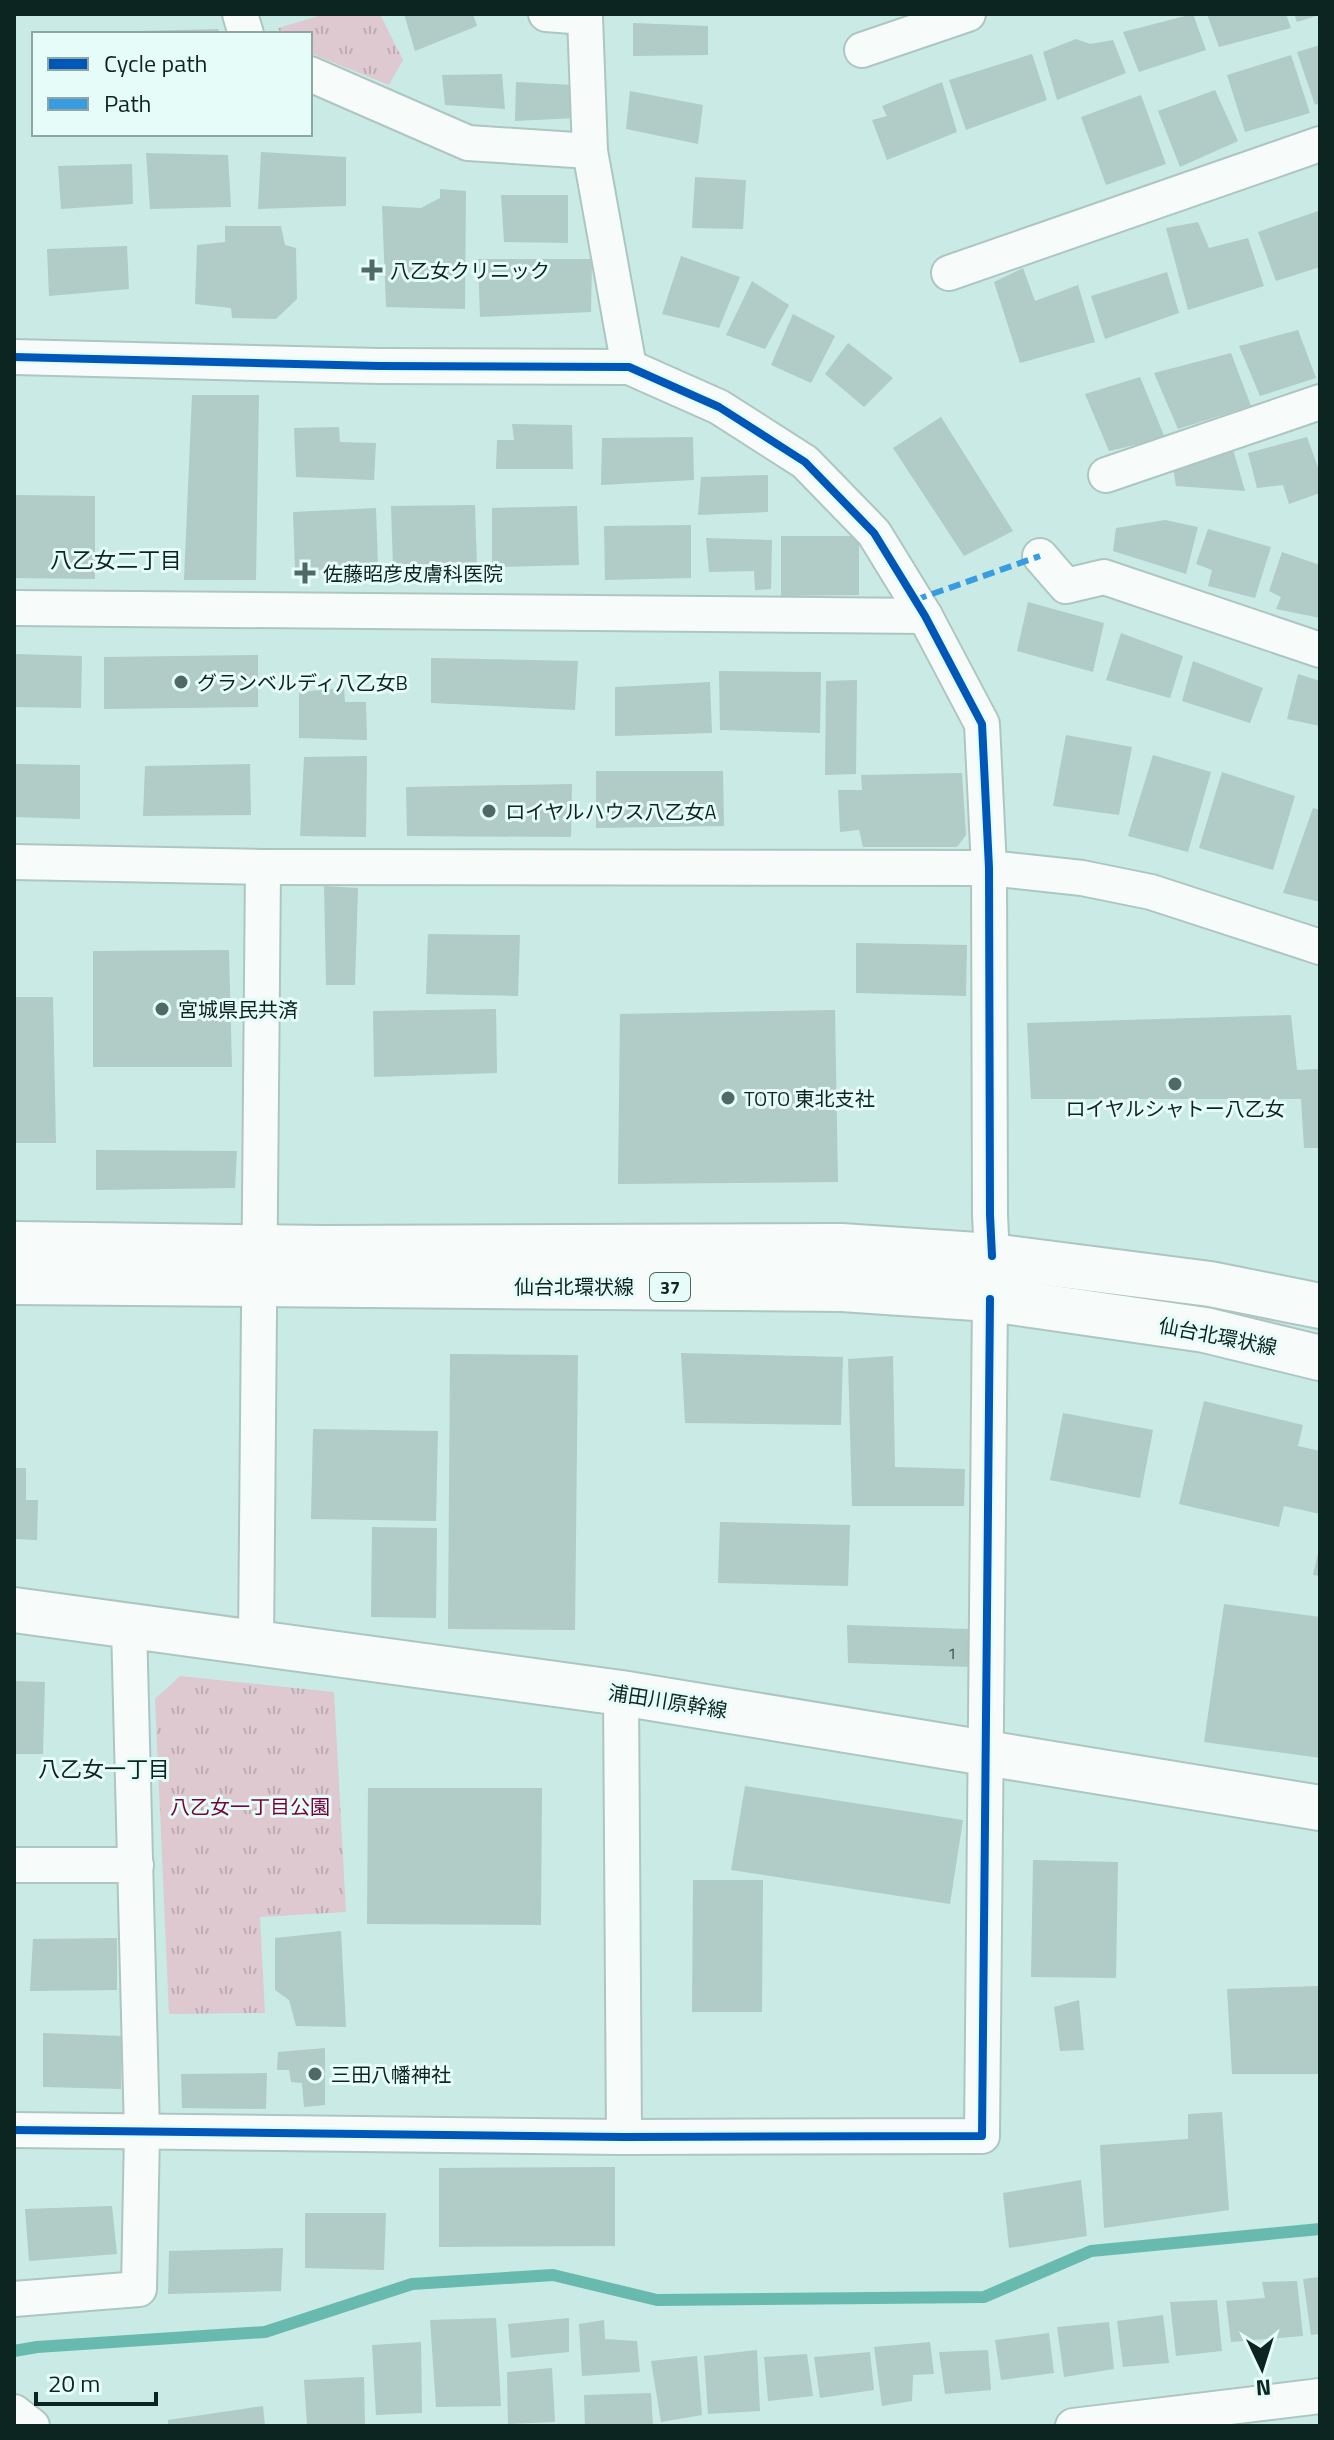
<svg xmlns="http://www.w3.org/2000/svg" width="1334" height="2440" font-family="'Titillium Web','Noto Sans JP',sans-serif">
  <defs>
    <pattern id="park-tufts" width="24" height="20" patternUnits="userSpaceOnUse" patternTransform="scale(2)"><rect width="24" height="20" fill="#dec9d0"/><path d="M3 7l-1-3M5 7V3M7 7l1-3M15 17l-1-3M17 17v-4M19 17l1-3" fill="none" stroke="#bdacb2"/></pattern>
  </defs>
  <rect width="100%" height="100%" fill="#caeae5"/>
  <g fill="url(#park-tufts)">
    <polygon points="325,14 380,14 403,60 389,85 310,53 310,34 281,34 278,28"/>
    <polygon points="180,1676 334,1692 346,1912 260,1917 265,2013 169,2014 155,1699"/>
  </g>
  <g fill="none" stroke-linecap="round" stroke-linejoin="round">
    <polyline stroke="#68baae" stroke-width="12" points="14,2351 37,2347 265,2332 412,2284 553,2275 657,2300 984,2297 1091,2251 1320,2229"/>
  </g>
  <g fill="#b1cbc7">
    <polygon points="404,14 473,14 477,26 415,51"/>
    <polygon points="1193,14 1206,50 1139,72 1123,32"/>
    <polygon points="1207,14 1286,14 1291,28 1219,47"/>
    <polygon points="1294,14 1319,14 1319,15 1297,22"/>
    <polygon points="633,23 708,26 708,55 633,56"/>
    <polygon points="218,29 219,34 139,34 139,31"/>
    <polygon points="1076,39 1090,44 1113,40 1126,73 1057,100 1043,52"/>
    <polygon points="1320,45 1320,103 1315,105 1297,52"/>
    <polygon points="1032,54 1047,100 966,130 949,80"/>
    <polygon points="1291,55 1310,113 1245,132 1227,75"/>
    <polygon points="502,74 505,109 445,105 442,75"/>
    <polygon points="516,82 574,85 576,118 515,121"/>
    <polygon points="942,82 957,132 887,160 872,120 887,116 882,106"/>
    <polygon points="1215,90 1238,141 1180,167 1158,111"/>
    <polygon points="630,91 703,105 698,144 626,129"/>
    <polygon points="1141,95 1166,164 1106,185 1081,117"/>
    <polygon points="261,152 346,157 346,206 258,209"/>
    <polygon points="146,153 228,155 231,207 150,209"/>
    <polygon points="132,164 133,204 61,209 58,166"/>
    <polygon points="695,177 746,180 743,229 692,228"/>
    <polygon points="440,189 466,191 465,309 386,307 382,206 421,208 440,198"/>
    <polygon points="501,195 568,195 568,243 504,242"/>
    <polygon points="1318,211 1320,216 1320,267 1276,281 1258,232"/>
    <polygon points="1198,222 1209,248 1248,238 1264,286 1188,310 1166,228"/>
    <polygon points="225,226 281,226 285,245 296,248 297,299 276,319 232,318 231,308 195,304 197,245 225,242"/>
    <polygon points="127,246 129,289 49,296 47,249"/>
    <polygon points="681,256 740,277 719,328 662,314"/>
    <polygon points="478,259 592,259 591,312 480,317"/>
    <polygon points="1023,268 1035,301 1078,285 1095,342 1020,363 994,282"/>
    <polygon points="1167,272 1179,313 1105,339 1091,296"/>
    <polygon points="752,281 789,305 765,349 726,335"/>
    <polygon points="793,314 835,336 811,383 771,365"/>
    <polygon points="1298,330 1316,378 1260,396 1239,346"/>
    <polygon points="848,343 893,378 864,407 825,374"/>
    <polygon points="1231,353 1251,406 1178,429 1154,373"/>
    <polygon points="1140,377 1165,438 1109,451 1085,394"/>
    <polygon points="192,395 259,395 256,580 184,580"/>
    <polygon points="941,417 1013,531 964,556 893,448"/>
    <polygon points="512,424 572,425 573,469 496,469 497,440 514,440"/>
    <polygon points="339,427 340,442 376,443 374,480 296,477 294,428"/>
    <polygon points="693,437 694,480 601,485 602,438"/>
    <polygon points="1307,437 1320,473 1320,493 1289,504 1283,485 1257,488 1248,453"/>
    <polygon points="1233,449 1245,491 1176,486 1173,467"/>
    <polygon points="768,475 768,512 698,515 701,477"/>
    <polygon points="14,495 95,496 95,579 14,578"/>
    <polygon points="475,505 477,567 393,568 391,506"/>
    <polygon points="577,506 579,565 492,567 492,508"/>
    <polygon points="376,508 378,567 295,571 293,512"/>
    <polygon points="1165,520 1198,527 1186,574 1113,551 1116,528"/>
    <polygon points="691,525 691,578 605,580 604,526"/>
    <polygon points="1208,529 1271,547 1255,598 1208,586 1212,570 1196,564"/>
    <polygon points="781,536 859,536 859,595 781,596"/>
    <polygon points="706,538 772,540 771,589 755,590 754,571 709,572"/>
    <polygon points="1282,552 1320,565 1320,618 1276,609 1281,597 1269,591"/>
    <polygon points="1028,602 1104,623 1093,672 1017,651"/>
    <polygon points="1121,633 1183,656 1170,698 1106,680"/>
    <polygon points="14,654 82,656 81,708 14,707"/>
    <polygon points="258,655 258,707 104,709 104,657"/>
    <polygon points="431,658 578,661 575,710 431,703"/>
    <polygon points="1193,661 1263,688 1250,723 1182,701"/>
    <polygon points="719,671 821,672 820,733 720,730"/>
    <polygon points="1298,674 1320,681 1320,726 1287,719"/>
    <polygon points="857,680 856,774 825,775 826,681"/>
    <polygon points="710,682 712,733 615,736 615,687"/>
    <polygon points="344,688 345,702 366,702 367,740 299,738 299,692"/>
    <polygon points="1066,735 1132,747 1119,815 1053,806"/>
    <polygon points="1153,755 1211,772 1188,852 1128,836"/>
    <polygon points="367,756 366,837 300,836 304,757"/>
    <polygon points="14,764 80,765 80,819 14,817"/>
    <polygon points="250,764 251,815 143,816 145,766"/>
    <polygon points="596,771 723,771 724,826 596,828"/>
    <polygon points="1222,772 1295,796 1273,870 1199,848"/>
    <polygon points="962,773 966,835 957,847 863,847 859,830 840,832 838,790 862,790 861,775"/>
    <polygon points="572,784 571,837 407,836 406,787"/>
    <polygon points="1313,808 1320,810 1320,902 1283,893"/>
    <polygon points="324,886 358,888 355,985 326,985"/>
    <polygon points="428,934 520,935 518,996 426,994"/>
    <polygon points="856,943 967,945 966,996 856,993"/>
    <polygon points="229,950 232,1067 93,1067 93,951"/>
    <polygon points="14,997 53,997 56,1143 14,1143"/>
    <polygon points="496,1009 497,1073 374,1077 373,1011"/>
    <polygon points="835,1010 838,1182 618,1184 620,1014"/>
    <polygon points="1291,1015 1297,1070 1320,1069 1320,1148 1304,1148 1301,1099 1031,1099 1027,1023"/>
    <polygon points="96,1150 237,1151 235,1188 96,1190"/>
    <polygon points="681,1353 843,1357 841,1425 685,1423"/>
    <polygon points="450,1354 578,1355 575,1630 448,1629"/>
    <polygon points="893,1356 895,1467 965,1469 964,1506 852,1506 848,1359"/>
    <polygon points="1204,1401 1303,1425 1298,1446 1320,1451 1320,1514 1284,1506 1279,1527 1179,1504"/>
    <polygon points="1063,1413 1153,1430 1140,1498 1050,1480"/>
    <polygon points="313,1429 438,1431 436,1521 311,1519"/>
    <polygon points="14,1468 26,1468 26,1500 38,1500 37,1540 14,1539"/>
    <polygon points="720,1522 850,1525 848,1586 718,1583"/>
    <polygon points="372,1527 437,1528 436,1618 371,1617"/>
    <polygon points="1319,1549 1320,1549 1320,1576 1313,1575"/>
    <polygon points="1224,1604 1320,1617 1320,1758 1204,1742"/>
    <polygon points="847,1625 968,1629 970,1667 848,1663"/>
    <polygon points="14,1681 45,1682 43,1754 14,1754"/>
    <polygon points="745,1786 963,1820 950,1904 731,1870"/>
    <polygon points="368,1788 542,1788 541,1925 367,1924"/>
    <polygon points="1033,1860 1118,1862 1116,1978 1031,1977"/>
    <polygon points="693,1880 763,1880 762,2012 692,2012"/>
    <polygon points="341,1931 346,2027 296,2026 289,2000 275,1990 275,1938"/>
    <polygon points="117,1938 117,1990 30,1991 33,1939"/>
    <polygon points="1320,1986 1320,2074 1232,2074 1227,1989"/>
    <polygon points="1079,2000 1084,2050 1060,2051 1054,2007"/>
    <polygon points="43,2033 122,2036 121,2089 43,2087"/>
    <polygon points="325,2048 325,2105 304,2107 302,2083 291,2082 289,2070 277,2070 278,2052"/>
    <polygon points="267,2073 266,2109 182,2108 181,2074"/>
    <polygon points="1222,2112 1229,2210 1104,2228 1100,2145 1188,2139 1188,2114"/>
    <polygon points="615,2167 615,2246 439,2247 439,2168"/>
    <polygon points="1081,2180 1087,2236 1009,2248 1003,2193"/>
    <polygon points="112,2206 117,2254 29,2261 25,2209"/>
    <polygon points="305,2213 386,2213 384,2270 305,2268"/>
    <polygon points="283,2248 281,2291 168,2294 169,2251"/>
    <polygon points="1320,2277 1320,2334 1311,2335 1303,2279"/>
    <polygon points="1297,2281 1303,2336 1231,2342 1226,2301 1265,2298 1262,2282"/>
    <polygon points="1217,2300 1222,2351 1176,2356 1170,2302"/>
    <polygon points="1163,2315 1169,2363 1123,2367 1117,2321"/>
    <polygon points="496,2318 501,2406 436,2407 430,2320"/>
    <polygon points="569,2318 569,2352 511,2358 508,2324"/>
    <polygon points="604,2320 605,2339 637,2341 640,2372 582,2376 579,2324"/>
    <polygon points="1109,2322 1114,2369 1064,2377 1057,2327"/>
    <polygon points="1049,2333 1054,2373 1001,2380 995,2340"/>
    <polygon points="421,2342 422,2413 376,2415 372,2345"/>
    <polygon points="930,2342 934,2374 913,2375 912,2401 882,2406 874,2347"/>
    <polygon points="757,2350 760,2411 708,2414 704,2356"/>
    <polygon points="988,2350 991,2390 945,2394 939,2352"/>
    <polygon points="870,2352 874,2390 820,2398 814,2357"/>
    <polygon points="807,2354 813,2396 768,2401 764,2357"/>
    <polygon points="697,2356 702,2415 661,2422 651,2361"/>
    <polygon points="552,2368 555,2422 508,2424 507,2372"/>
    <polygon points="364,2377 365,2426 307,2426 304,2380"/>
    <polygon points="651,2393 653,2426 585,2426 584,2395"/>
    <polygon points="263,2406 265,2426 168,2426 168,2420"/>
  </g>
  <g fill="none" stroke-linecap="round" stroke-linejoin="round">
    <g stroke="#adc6c2" stroke-width="38">
      <g id="street">
        <polyline points="240,14 246,34"/>
        <polyline points="546,14 585,17 590,151 629,367"/>
        <polyline points="862,50 968,14"/>
        <polyline points="310,74 468,143 590,151"/>
        <polyline points="949,273 1320,144"/>
        <polyline points="14,357 379,366 629,367 719,407 805,462 874,533 925,616 982,724 989,868 990,1215 992,1256"/>
        <polyline points="1106,475 1320,402"/>
        <polyline points="1040,556 1066,586 1104,577 1320,650"/>
        <polyline points="14,608 925,616"/>
        <polyline points="14,862 263,867 989,868 1082,878 1151,892 1320,947"/>
        <polyline points="256,1643 263,867"/>
        <polyline points="621,1693 624,2137"/>
        <polyline points="14,1865 136,1865"/>
        <polyline points="14,2130 624,2137 982,2136 990,1299"/>
        <polyline points="14,2299 139,2289 142,2132 129,1626"/>
        <polyline points="14,2412 32,2426"/>
        <polyline points="1073,2426 1320,2396"/>
      </g>
    </g>
    <g stroke="#adc6c2" stroke-width="48">
      <polyline id="secondary" points="14,1610 621,1693 1320,1808"/>
    </g>
    <g stroke="#adc6c2" stroke-width="48">
      <g id="primary">
        <polyline points="14,1244 323,1248 841,1246 992,1256 1210,1284 1320,1306"/>
        <polyline points="14,1282 842,1289 990,1299 1205,1330 1320,1358"/>
      </g>
    </g>
    <use href="#street" stroke="#f7fcfb" stroke-width="34"/>
    <use href="#secondary" stroke="#f7fcfb" stroke-width="44"/>
    <use href="#primary" stroke="#f7fcfb" stroke-width="44"/>
    <polyline stroke="#3a9ce0" stroke-width="6" stroke-dasharray="12 6" stroke-linecap="butt" points="915,600 1040,556"/>
    <g stroke="#e6fcf8" stroke-width="13">
      <g id="cycleway">
        <polyline points="14,357 379,366 629,367 719,407 805,462 874,533 925,616 982,724 989,868 990,1215 992,1256"/>
        <polyline points="14,2130 624,2137 982,2136 990,1299"/>
      </g>
    </g>
    <use href="#cycleway" stroke="#0057b8" stroke-width="8"/>
  </g>
  <g fill="#4f6a66" stroke="#e6fcf8" stroke-width="3">
    <path d="M368 258h8v8h8v8h-8v8h-8v-8h-8v-8h8z"/>
    <path d="M301 561h8v8h8v8h-8v8h-8v-8h-8v-8h8z"/>
    <circle cx="181" cy="682" r="8"/>
    <circle cx="489" cy="811" r="8"/>
    <circle cx="162" cy="1009" r="8"/>
    <circle cx="1175" cy="1084" r="8"/>
    <circle cx="728" cy="1098" r="8"/>
    <circle cx="315" cy="2074" r="8"/>
  </g>
  <g text-anchor="middle" dominant-baseline="central" stroke-width="6" stroke-linejoin="round" paint-order="stroke">
    <g font-size="16" fill="#364e4a">
      <text x="952" y="1653">1</text>
    </g>
    <rect fill="#e6fcf8" stroke="#4e6662" stroke-width="2" x="650" y="1273" width="40" height="28" rx="6"/>
    <g font-size="18" font-weight="bold" fill="#0d2521">
      <text x="670" y="1287">37</text>
    </g>
    <g font-size="20" fill="#0d2521" stroke="#e6fcf8" text-anchor="start">
      <text x="390" y="270">八乙女クリニック</text>
      <text x="323" y="573">佐藤昭彦皮膚科医院</text>
      <text x="197" y="682">グランベルディ八乙女B</text>
      <text x="505" y="811">ロイヤルハウス八乙女A</text>
      <text x="178" y="1009">宮城県民共済</text>
      <text x="744" y="1098">TOTO 東北支社</text>
      <text x="1175" y="1108" text-anchor="middle">ロイヤルシャトー八乙女</text>
      <text x="331" y="2074">三田八幡神社</text>
    </g>
    <g font-size="20" fill="#0d2521" stroke="#e6fcf8">
      <text x="574" y="1286">仙台北環状線</text>
      <text transform="translate(1218 1336) rotate(11)">仙台北環状線</text>
      <text transform="translate(668 1701) rotate(9)">浦田川原幹線</text>
    </g>
    <g font-size="20" fill="#7a0039" stroke="#e6fcf8">
      <text x="250" y="1806">八乙女一丁目公園</text>
    </g>
    <g font-size="22" fill="#0d2521" stroke="#e6fcf8">
      <text x="116" y="560">八乙女二丁目</text>
      <text x="104" y="1769">八乙女一丁目</text>
    </g>
  </g>
  <rect width="1334" height="2440" fill="none" stroke="#0d2521" stroke-width="32"/>
  <rect x="32" y="32" width="280" height="104" fill="#e6fcf8" stroke="#8fa6a2" stroke-width="2"/>
  <rect x="48" y="58" width="40" height="12" fill="#0057b8" stroke="#8fa6a2" stroke-width="2"/>
  <text x="104" y="72" font-size="24" fill="#0d2521">Cycle path</text>
  <rect x="48" y="98" width="40" height="12" fill="#3a9ce0" stroke="#8fa6a2" stroke-width="2"/>
  <text x="104" y="112" font-size="24" fill="#0d2521">Path</text>
  <g transform="translate(1262 2368) rotate(176)" stroke="#e6fcf8" stroke-width="6" paint-order="stroke">
  <path d="M0-6L14 30L0 20L-14 30Z" fill="#0d2521"/>
  <text y="-12" font-size="22" font-weight="bold" text-anchor="middle" fill="#0d2521">N</text>
  </g>
  <path d="M36 2392v12h120v-12" fill="none" stroke="#0d2521" stroke-width="4"/>
  <text x="48" y="2392" font-size="24" fill="#0d2521" stroke="#e6fcf8" stroke-width="6" paint-order="stroke">20 m</text>
</svg>
